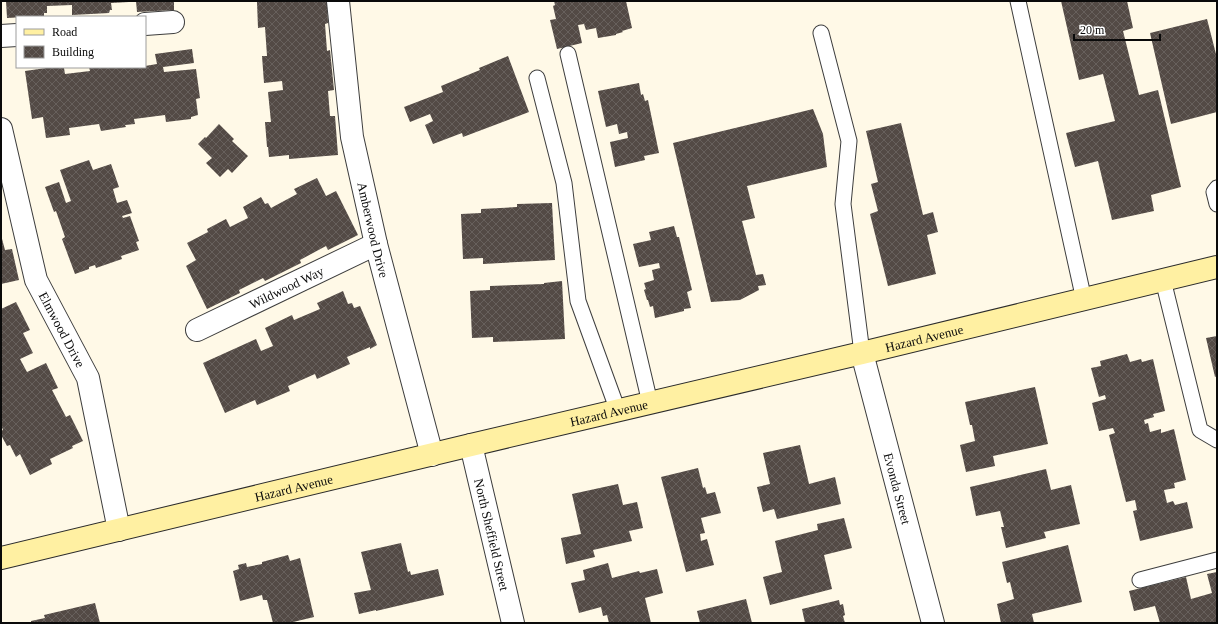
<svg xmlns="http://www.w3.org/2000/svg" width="1218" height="624" font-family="Georgia,serif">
  <defs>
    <pattern id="building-cross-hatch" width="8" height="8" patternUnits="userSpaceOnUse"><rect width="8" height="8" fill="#534a45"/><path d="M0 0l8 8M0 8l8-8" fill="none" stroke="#67605c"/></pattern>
  </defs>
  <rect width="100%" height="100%" fill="#fff9e7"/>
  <g fill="url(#building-cross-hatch)">
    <polygon points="6,1 129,1 129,2 111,3 112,10 110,10 109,13 72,15 72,5 47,6 47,13 44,13 44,16 7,18"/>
    <polygon points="136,1 174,1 174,10 137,12"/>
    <polygon points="272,1 327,1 328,23 325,24 327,51 330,50 334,90 328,91 330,116 335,116 338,155 289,159 289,155 269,157 268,147 267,147 265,122 271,122 268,92 283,90 282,81 264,83 262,56 267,56 265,27 258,28 257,2"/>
    <polygon points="554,1 626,1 632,28 622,31 623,32 616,34 616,35 598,38 596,28 586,30 584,24 578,25 582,43 557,49 550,20 556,19 553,6 555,5"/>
    <polygon points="1061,1 1127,1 1133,28 1123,31 1139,95 1158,90 1181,187 1151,195 1154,211 1112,220 1098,161 1075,167 1066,133 1115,121 1103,74 1079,80"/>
    <polygon points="1207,19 1217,58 1217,112 1171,124 1150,33"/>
    <polygon points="192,49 194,63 163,67 164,72 196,69 200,98 196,99 198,115 191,117 191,119 166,122 165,115 134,119 135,124 125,125 126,127 101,131 99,124 69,128 70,135 46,138 43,117 32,119 25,71 53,67 62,67 62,68 64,68 65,74 90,71 89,67 131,67 131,68 145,67 145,66 157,64 155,54"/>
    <polygon points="508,56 529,112 463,137 462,133 433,144 425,125 433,121 430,114 410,122 404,107 443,92 441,86 480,70 479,68"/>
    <polygon points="639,83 641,95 643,94 645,101 648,100 659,153 644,156 645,160 615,167 610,142 628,138 627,132 619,134 617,124 606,127 598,91"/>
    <polygon points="813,109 823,134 827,167 747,186 755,218 742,221 756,275 763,274 766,285 758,286 759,290 740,300 711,302 673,143"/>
    <polygon points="901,123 923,215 933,212 938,232 927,235 936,274 888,286 870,214 878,211 871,184 878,182 866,131"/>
    <polygon points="219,124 234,139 232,141 248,156 232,173 228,169 220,177 206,163 212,158 198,144 205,137 206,138"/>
    <polygon points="89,160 93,170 111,164 119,187 113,189 117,203 127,200 132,213 122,216 123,218 130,216 139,241 136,242 139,250 121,256 122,259 96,268 95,265 89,267 89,269 75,274 62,239 65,237 56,211 54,212 45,187 59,182 66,203 71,201 60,170"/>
    <polygon points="317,178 326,196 336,191 358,235 328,250 326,246 300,260 301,263 265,281 263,278 239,290 240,293 207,309 186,266 196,260 187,243 208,232 207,229 226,219 230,227 248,218 243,207 261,197 265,204 268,203 271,208 297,194 294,189"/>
    <polygon points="552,203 555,260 483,264 483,258 463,259 461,214 481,213 481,209 517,207 517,204"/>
    <polygon points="674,226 677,237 679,237 692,290 687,292 691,308 684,309 684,311 655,318 653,306 650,307 648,300 647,300 644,290 646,289 644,283 654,280 652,270 660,268 659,263 639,267 633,244 651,240 649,232"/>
    <polygon points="1,235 5,250 12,249 19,280 1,284"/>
    <polygon points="562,281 565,339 493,342 493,337 472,338 470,291 490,290 490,286 544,284 544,283"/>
    <polygon points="343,291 348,304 352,303 354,308 360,306 377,345 370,349 370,347 347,357 350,364 317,379 315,374 288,386 290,391 257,405 255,400 225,413 203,363 256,339 261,351 273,346 265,328 292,315 294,320 320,309 317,303"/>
    <polygon points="16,302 30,330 23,333 33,353 20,359 27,372 46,363 58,388 52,390 66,417 70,415 83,441 72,446 73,448 50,459 52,464 30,475 20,454 16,457 10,445 7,446 1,435 1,431 3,430 1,425 1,309"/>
    <polygon points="1217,336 1217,376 1215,377 1206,338"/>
    <polygon points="1127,354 1130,362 1141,359 1142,362 1153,359 1165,411 1153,414 1154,417 1144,420 1145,424 1148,423 1150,432 1161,429 1161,433 1174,429 1186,480 1174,483 1175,488 1164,490 1167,503 1173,501 1175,505 1187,502 1193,528 1140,541 1133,511 1137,510 1135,500 1126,502 1109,435 1115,433 1113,428 1099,431 1092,403 1106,399 1105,395 1099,397 1091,368 1101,366 1100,361"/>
    <polygon points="1035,387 1048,444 993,456 995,466 966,472 960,445 975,441 972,425 970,425 965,402"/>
    <polygon points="800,445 809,484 835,477 841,504 777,519 774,509 763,512 757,487 770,484 763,453"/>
    <polygon points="698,468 703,488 705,487 707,494 715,492 721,513 701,518 705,533 700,534 701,541 707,539 714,565 686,572 661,477"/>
    <polygon points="1046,469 1051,490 1071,485 1080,524 1044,532 1046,538 1006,548 1001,527 1004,527 1000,511 976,516 970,487"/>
    <polygon points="618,484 623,505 637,502 643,528 629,531 632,541 593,550 595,557 566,564 561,538 581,534 572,494"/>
    <polygon points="844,518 852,548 824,555 832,589 770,605 763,577 782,572 775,541 818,530 817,524"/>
    <polygon points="401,543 408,572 410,571 411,575 438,569 444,595 376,611 376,610 359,614 354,593 371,590 361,552"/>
    <polygon points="1068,545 1082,602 1032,614 1034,623 1001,623 997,604 1014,599 1010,582 1007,583 1002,562"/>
    <polygon points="288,555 290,561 300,558 314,617 289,623 273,623 267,600 263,600 262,595 240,601 233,571 239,569 238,565 246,563 247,567 262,564 262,562"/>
    <polygon points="608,563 612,578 639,571 640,573 657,569 663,593 645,598 651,623 609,623 607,615 603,616 601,607 579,613 571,583 585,580 583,570"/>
    <polygon points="1217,572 1217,623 1160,623 1155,606 1134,611 1129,591 1186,577 1191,599 1212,593 1207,574"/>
    <polygon points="746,599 752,623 700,623 697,611"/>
    <polygon points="839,600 840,605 843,604 845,615 843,616 845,623 805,623 802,609"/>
    <polygon points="95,603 100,623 31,623 31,621 45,618 44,615"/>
  </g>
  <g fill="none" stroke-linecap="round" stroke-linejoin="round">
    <g stroke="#3d3d3d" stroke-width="17">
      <g id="lane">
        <polyline points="1018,1 1084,300"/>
        <polyline points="821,33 849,141 843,204 862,353"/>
        <polyline points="568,54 650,403"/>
        <polyline points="537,78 564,183 578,301 618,411"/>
        <polyline points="1217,188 1214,192 1217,204"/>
        <polyline points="1163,280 1200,430 1217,440"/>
        <polyline points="1140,580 1217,560"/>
      </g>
    </g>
    <g stroke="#3d3d3d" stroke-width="24">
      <g id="street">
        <path id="s1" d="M338,1L352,137L376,244L432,455"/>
        <polyline points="145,24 173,22"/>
        <polyline points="1,36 17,35"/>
        <path id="s2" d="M1,129L36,280L88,378L119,530"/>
        <path id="s3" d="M197,330L376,244"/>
        <path id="s4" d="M862,353L933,623"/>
        <path id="s5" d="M471,445L513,623"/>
      </g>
    </g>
    <g stroke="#2c2c2c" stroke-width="24">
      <g id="secondary">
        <path id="s6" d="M1,558L471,445L862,353L1217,267"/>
      </g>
    </g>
    <use href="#lane" stroke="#fff" stroke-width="15"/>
    <use href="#street" stroke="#fff" stroke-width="22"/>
    <use href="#secondary" stroke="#fff0a2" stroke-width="22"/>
  </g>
  <g text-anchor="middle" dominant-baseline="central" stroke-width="4" stroke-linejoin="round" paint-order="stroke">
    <g font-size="13" fill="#0a0a0a" stroke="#fff">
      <text stroke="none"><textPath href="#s1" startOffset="232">Amberwood Drive</textPath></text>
      <text stroke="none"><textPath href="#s3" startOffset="99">Wildwood Way</textPath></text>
      <text stroke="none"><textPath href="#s2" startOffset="211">Elmwood Drive</textPath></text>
      <text stroke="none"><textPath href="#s6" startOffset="949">Hazard Avenue</textPath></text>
      <text stroke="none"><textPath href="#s6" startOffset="625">Hazard Avenue</textPath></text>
      <text stroke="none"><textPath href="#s6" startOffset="301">Hazard Avenue</textPath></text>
      <text stroke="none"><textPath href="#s4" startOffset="140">Evonda Street</textPath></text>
      <text stroke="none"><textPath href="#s5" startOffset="92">North Sheffield Street</textPath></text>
    </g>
  </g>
  <rect width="1218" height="624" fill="none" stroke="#0a0a0a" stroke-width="4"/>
  <rect x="16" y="16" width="130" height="52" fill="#ffffff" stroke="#9d9d9d"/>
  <rect x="24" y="29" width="20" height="6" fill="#fff0a2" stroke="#9d9d9d"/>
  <text x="52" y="36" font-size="12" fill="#0a0a0a">Road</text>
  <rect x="24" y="46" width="20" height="12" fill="url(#building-cross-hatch)" stroke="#9d9d9d"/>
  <text x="52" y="56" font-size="12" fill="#0a0a0a">Building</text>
  <path d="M1074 34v6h86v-6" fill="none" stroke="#0a0a0a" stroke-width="2"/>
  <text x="1080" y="34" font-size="12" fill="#0a0a0a" stroke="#ffffff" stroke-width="3" paint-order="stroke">20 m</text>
</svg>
